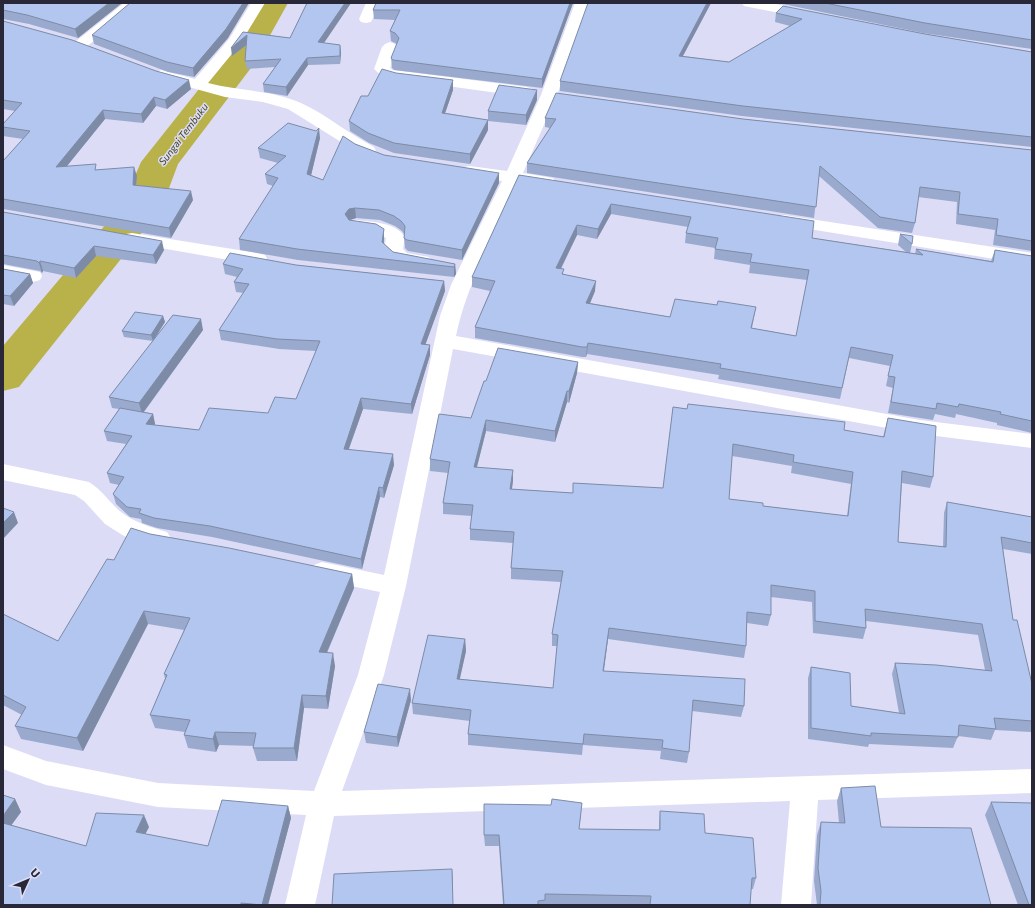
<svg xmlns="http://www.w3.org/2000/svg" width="1035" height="908" font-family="Commissioner,sans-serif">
  <rect width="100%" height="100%" fill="#dcdcf7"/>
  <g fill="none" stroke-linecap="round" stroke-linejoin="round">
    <polygon fill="#b9b24a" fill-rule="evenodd" points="256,3 288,3 254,64 178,164 162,207 156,215 19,387 3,391 3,346 123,204 141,162 222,60"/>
    <g fill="#fff" fill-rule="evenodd">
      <polygon points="124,3 140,3 85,48 80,49 75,48 73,45 75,42"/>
      <path d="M251,3H265L240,44L208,83C239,91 272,90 301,103C327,115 349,134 374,147L376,151L374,155L368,156L362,155L288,109L263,102L225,97L156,78L153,75L156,72L161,70L195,79L229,39Z"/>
      <polygon points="366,3 380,3 371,22 366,23 361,22 359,19"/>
      <path d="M575,3H589L557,95L523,173L553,178L556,182L553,186L547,187L519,183C496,234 467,282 456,336L920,420L1032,434V448L920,434L453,349L406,586L384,675L342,791L1032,769V793L818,800L811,905H781L790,801L334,816L315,905H285L306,815L158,807L46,785L3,769V745L46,761L158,783L314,791L358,675L380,592L322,580L314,577L310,571L314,565L322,562L384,575L440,316L451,285L502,181L464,175L461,171L464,167L470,166L507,171L541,95Z"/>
      <polygon points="742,3 771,3 814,12 816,15 814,18 809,19 744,6"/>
      <polygon points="390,42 395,44 398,47 390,68 393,70 527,87 533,89 535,92 533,95 527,97 383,77 374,69 382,47 385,44"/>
      <polygon points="784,215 1032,253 1032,265 778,224 775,220 778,216"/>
      <path d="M356,220C373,222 395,222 405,237L403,249L407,253L429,257L431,261L429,265C414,268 392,263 384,251L386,238L377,233L350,229L347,225L350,221Z"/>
      <polygon points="132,233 258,253 265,255 267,259 265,263 258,265 126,242 123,238 126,234"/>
      <polygon points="3,265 40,272 42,276 40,280 33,282 3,277"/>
      <path d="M3,464L89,482C103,491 109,502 121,512C135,523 151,527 167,532L171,538L167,544L159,547L124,536L105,524L84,501L75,495L3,480Z"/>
    </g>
  </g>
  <g fill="#9aaace" fill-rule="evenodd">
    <polygon points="3,3 122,3 78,38 29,24 3,19"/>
    <polygon points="307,3 351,3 324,43 340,45 341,53 340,64 308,65 287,96 264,92 263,84 275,67 247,69 245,61 247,44 232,56 243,32 290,38"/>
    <polygon points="376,3 573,3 542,88 394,70 392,68 391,58 397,44 391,41 390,31 395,20 374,19 373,10"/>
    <polygon points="711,3 683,56 729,62 790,26 775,22 776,13 925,34 1032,52 1032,147 742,116 560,91 560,81"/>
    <polygon points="778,3 1032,3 1032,49 923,33"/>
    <polygon points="3,21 191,89 167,109 156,106 143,123 105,119 67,166 97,170 137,176 136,185 193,200 171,238 3,209 3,161 23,139 3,136 3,124 15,111 3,109"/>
    <polygon points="92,35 228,38 194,77 168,72 94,44"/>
    <polygon points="453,90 445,113 488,120 488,130 470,164 394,153 369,143 350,131 349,121 368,96"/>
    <polygon points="537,100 526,125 488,121 488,111"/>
    <polygon points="545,118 743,119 1032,150 1032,251 993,245 995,230 956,224 957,202 918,197 915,223 912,233 878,228 819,176 814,218 527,173 527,163 550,128 545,127"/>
    <polygon points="320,138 311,175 323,180 355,144 384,155 499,183 462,260 408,251 405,248 404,238 404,234 402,231 395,226 380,220 356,218 350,220 349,220 384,229 384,244 393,252 455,264 456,274 454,277 298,260 240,250 239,239 273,186 267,184 265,174 278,163 260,158 258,148"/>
    <path d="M519,175L812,238L906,252L898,245L900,234L912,244L910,253L915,254L916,249L991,261L995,250L1032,256V433L997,425V423L956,414L955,418L935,414L933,420L888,413L893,388L886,386L890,366L849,358L840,399L718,379L719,375L587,354L586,357H582L475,338V327L490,291L472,287V277ZM611,214L688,227L686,233L685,243L715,248L714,259L750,265L749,273L807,280L796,336L752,328L756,307L717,305L670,317L590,303L595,291L564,275L561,269L577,235L597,239Z"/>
    <polygon points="3,212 164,250 156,264 96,256 76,278 43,271 42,273 40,271 3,264"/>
    <polygon points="223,264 296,265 444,281 445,291 425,344 430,345 430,355 412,414 363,409 349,449 394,465 384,498 380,497 362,569 212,537 157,528 142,523 141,519 130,517 116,504 113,494 119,485 110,483 107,473 126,444 107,441 104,431 119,409 112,408 109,397 153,341 124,337 122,331 163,316 165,322 153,341 203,330 144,412 153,414 155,424 155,425 199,430 268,413 296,399 316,351 279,349 221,340 219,330 244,293 236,292 234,282 237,277 225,274"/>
    <polygon points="3,269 30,274 33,283 14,306 3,304"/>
    <path d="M578,362L577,373L569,403L567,402L555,442L486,431L477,467L513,481L512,489L573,493L663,488L673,407L844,430L883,437L888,418L933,477L930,488L902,483L898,542L943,547L944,513L947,502L1032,517V554L1003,549L1013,620L1032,684V732L995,730L991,740L958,736L953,748L869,744L868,747L808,739V678L811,667L851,706L899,713L892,674L895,663L985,670L978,635L866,621V628L863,639L813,633L812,602L771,597V615L768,626L747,623L746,646L744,658L608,639L604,671L744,706L741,717L692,711L689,752L687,763L660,759L661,751L583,745L582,755L468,745V734L470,721L413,714L412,703L465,639L466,651L460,679L553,688L557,646H552V634L561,582L511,579V568L513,543L470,540V529L472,516L443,514V503L448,473L430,471V459L471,418L486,381ZM732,456L792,466L791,473L851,484L847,516L763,506L729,499Z"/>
    <polygon points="150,534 352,574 354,588 327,653 335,666 328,709 304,708 297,761 257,761 253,748 254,746 219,745 216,752 188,748 184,735 185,732 155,728 150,715 165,679 164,674 184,630 148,624 83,751 21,739 15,726 22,715 3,705 3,614 58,641 114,560"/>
    <polygon points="411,700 398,747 366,743 364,732"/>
    <polygon points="841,788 881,827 991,905 817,905 814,881 817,835 821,822 839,823 837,801"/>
    <polygon points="3,795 15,799 21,812 11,825 86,846 149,827 145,834 208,846 288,806 291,818 268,905 3,905"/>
    <polygon points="991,802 1032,905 1018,905 985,815"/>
    <polygon points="660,811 705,833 756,878 753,889 751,889 750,905 503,905 499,846 485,846 484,835 581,815 579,829 659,830 659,823"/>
  </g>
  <g fill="#7d8ba7">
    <polygon points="109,3 122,3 78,38 75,29"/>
    <polygon points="243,3 249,3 228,38 194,77 193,68"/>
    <polygon points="345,3 351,3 319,50 318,42"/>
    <polygon points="570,3 573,3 542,88 542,79"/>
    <polygon points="707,3 711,3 678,65 679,56"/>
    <polygon points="247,35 249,43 232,56 231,48"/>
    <polygon points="340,45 341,53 340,64"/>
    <polygon points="307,58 308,65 287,96 286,87"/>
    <polygon points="189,80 191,89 167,109 165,100"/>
    <polygon points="453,80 453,90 442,122 442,113"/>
    <polygon points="537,90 537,100 526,125 526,115"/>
    <polygon points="154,97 156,106 143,123 141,114"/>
    <polygon points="103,110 105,119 58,177 56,167"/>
    <polygon points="488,120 488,130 470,164 470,154"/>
    <polygon points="319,128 320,138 309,184 307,174"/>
    <polygon points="134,167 137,176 135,194 133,185"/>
    <polygon points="499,173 499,183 462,260 462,250"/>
    <polygon points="191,191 193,200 171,238 169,228"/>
    <polygon points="611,204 611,214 597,239 598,229"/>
    <polygon points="355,208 356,218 350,220 346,224 345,214 349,209"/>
    <polygon points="577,225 577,235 556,278 556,268"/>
    <polygon points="384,229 384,239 383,252 382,242"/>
    <polygon points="162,241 164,250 156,264 153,255"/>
    <polygon points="94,246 96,256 76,278 74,268"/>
    <polygon points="40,261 43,271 42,273 39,263"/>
    <polygon points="455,264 456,274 454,277 454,267"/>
    <polygon points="30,274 33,283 14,306 10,296"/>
    <polygon points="444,281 445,291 422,354 421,344"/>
    <polygon points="596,281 595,291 586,313 586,303"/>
    <polygon points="163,316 165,322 153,341 151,335"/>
    <polygon points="201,319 203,330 142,414 139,403"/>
    <polygon points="588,343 587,354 586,357 587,347"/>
    <polygon points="430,345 430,355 412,414 411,404"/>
    <polygon points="578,362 577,373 569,403 569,391"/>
    <polygon points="567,391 567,402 555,442 555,431"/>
    <polygon points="361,398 363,409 345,459 344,449"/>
    <polygon points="153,414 155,424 148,434 146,424"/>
    <polygon points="486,420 486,431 474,478 474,467"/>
    <polygon points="393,454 394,465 384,498 383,488"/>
    <polygon points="513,470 513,481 510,500 510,489"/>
    <polygon points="379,487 380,497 362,569 361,559"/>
    <polygon points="14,512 18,523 3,539 3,523"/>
    <polygon points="352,574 354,588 321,666 319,652"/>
    <polygon points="144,611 148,624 83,751 77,738"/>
    <polygon points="609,628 608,639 602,682 603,671"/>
    <polygon points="465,639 466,651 457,690 457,679"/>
    <polygon points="333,653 335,666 328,709 326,696"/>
    <polygon points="410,689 411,700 398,747 397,737"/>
    <polygon points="302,695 304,708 297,761 294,748"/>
    <polygon points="215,732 219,745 216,752 213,739"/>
    <polygon points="15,799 21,812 5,834 3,830 3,816"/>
    <polygon points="288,806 291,818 268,905 262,905"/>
    <polygon points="144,815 149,827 140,844 136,832"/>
    <polygon points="452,869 453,880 453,905"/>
  </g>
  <g fill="#b3c6ef" stroke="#7d8ba7" fill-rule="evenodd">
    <polygon points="3,3 109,3 75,29 27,15 3,10"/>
    <polygon points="130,3 243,3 226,29 193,68 167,62 92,35"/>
    <polygon points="307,3 345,3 318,42 340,45 340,56 307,58 286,87 263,84 281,59 245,61 247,35 231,48 243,32 290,38"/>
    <polygon points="376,3 570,3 542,79 393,60 391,58 399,38 395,33 390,31 400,10 373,10"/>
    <polygon points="588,3 707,3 679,56 729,62 802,19 776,13 783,6 925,34 1032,52 1032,137 743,106 560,81"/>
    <polygon points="825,3 1032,3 1032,40 925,23"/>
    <polygon points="3,21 72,40 156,71 189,80 165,100 154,97 141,114 103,110 56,167 96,164 95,170 134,167 133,185 191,191 169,228 3,199 3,161 30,131 3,127 3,124 22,103 3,100"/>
    <polygon points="382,69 396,73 453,80 442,113 488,120 470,154 394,143 368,133 349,121 361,96 368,96"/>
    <polygon points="499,85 537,90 526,115 488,111"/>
    <polygon points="556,93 743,119 1032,150 1032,241 996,235 998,219 958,214 960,192 920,187 915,223 880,217 820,166 816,207 527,163 556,119 545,118"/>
    <polygon points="288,123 316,131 319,128 307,174 323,180 343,136 355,144 384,155 499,173 462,250 407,240 404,238 405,226 401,221 394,216 379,210 355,208 349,209 345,214 349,220 376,224 384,229 382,242 393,252 455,264 454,267 297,249 239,239 278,178 265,174 286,156 258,148"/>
    <path d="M519,175L814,221L812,238L923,255L916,249L993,262L995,250L1032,256V421L1000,414L1001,412L959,404L958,407L937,403L936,409L891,402L895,377L888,376L893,355L851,347L842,388L720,368L721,364L588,343L587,347H582L475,327L495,281L472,277ZM611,204L691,217L686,233L718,238L715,249L752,254L750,262L809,270L796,336L751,328L756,307L718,301L717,305L675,299L670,317L586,303L596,281L562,274L564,269L556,268L577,225L598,229Z"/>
    <polygon points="3,212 162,241 153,255 94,246 74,268 40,261 39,263 37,261 3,255"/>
    <polygon points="900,234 913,236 912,244"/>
    <polygon points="230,253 296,265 444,281 421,344 430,345 411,404 361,398 344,449 393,454 383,488 379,487 361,559 210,526 154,518 139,513 141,509 127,507 113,494 124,477 107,473 132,436 104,431 120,408 153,414 146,424 199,430 209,408 268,413 275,397 296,399 320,341 277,339 219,330 249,284 234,282 243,269 223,264"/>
    <polygon points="3,269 30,274 10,296 3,295"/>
    <polygon points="135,312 163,316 151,335 122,331"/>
    <polygon points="173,315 201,319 139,403 109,397"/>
    <path d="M498,348L578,362L569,391H567L555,431L486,420L474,467L513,470L510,489L573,493V483L663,488L673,407L687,409L688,404L845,422L844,430L884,437L888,418L936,426L933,477L902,471L898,542L946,547L947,502L1032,517V543L1001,537L1013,620H1017L1032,684V721L994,718L996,729L959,725L958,737L871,733V736L811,728V667L850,673L851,706L905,714L895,663L936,665L992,671L982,624L865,609L866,628L815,621V591L771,585V615L747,612L746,646L609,628L603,671L745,679L744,706L693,700L689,752L662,748L663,740L584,734L583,744L468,734L471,710L412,703L428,635L465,639L457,679L553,688L558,635L552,634L563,571L511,568L514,532L470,529L473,505L443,503L450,462L430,459L439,414L471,418L484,381H486ZM733,444L794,455L793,462L853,472L848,516L763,506V503L729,499Z"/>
    <polygon points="3,508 14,512 3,523"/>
    <polygon points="131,528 150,534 229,548 352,574 319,652 333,653 326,696 302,695 294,748 253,748 256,733 215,732 213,739 184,735 190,720 150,715 167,675 164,674 190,618 144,611 77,738 15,726 26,707 3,695 3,614 58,641 107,559 114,560"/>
    <polygon points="378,684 410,689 397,737 364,732"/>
    <polygon points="875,786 881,827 971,828 991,905 820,905 821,891 818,868 821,822 845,823 841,788"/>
    <polygon points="3,795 15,799 3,816"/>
    <polygon points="552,799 582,803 579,829 660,830 660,811 704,814 705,833 753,838 756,878 752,878 750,905 650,905 651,896 545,894 545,900 538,901 538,905 504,905 499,835 484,835 484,804 551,805"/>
    <polygon points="222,800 288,806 262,905 241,903 241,905 3,905 3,823 86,846 96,813 144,815 136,832 208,846"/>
    <polygon points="991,802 1032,803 1032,905 1029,905"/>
    <polygon points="452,869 453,905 332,905 334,874"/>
  </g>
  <g text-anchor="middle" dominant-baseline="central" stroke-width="3" stroke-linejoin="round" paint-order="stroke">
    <g font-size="10" font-style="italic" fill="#444116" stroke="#dcdcf7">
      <text transform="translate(183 134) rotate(-53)">Sungai Tembuku</text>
    </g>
  </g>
  <rect width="1035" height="908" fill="none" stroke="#282839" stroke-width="8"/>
  <g transform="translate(28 880) rotate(46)" stroke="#dcdcf7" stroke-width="3" paint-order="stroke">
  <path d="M0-3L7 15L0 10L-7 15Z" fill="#282839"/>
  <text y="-6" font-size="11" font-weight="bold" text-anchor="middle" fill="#282839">U</text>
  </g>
</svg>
